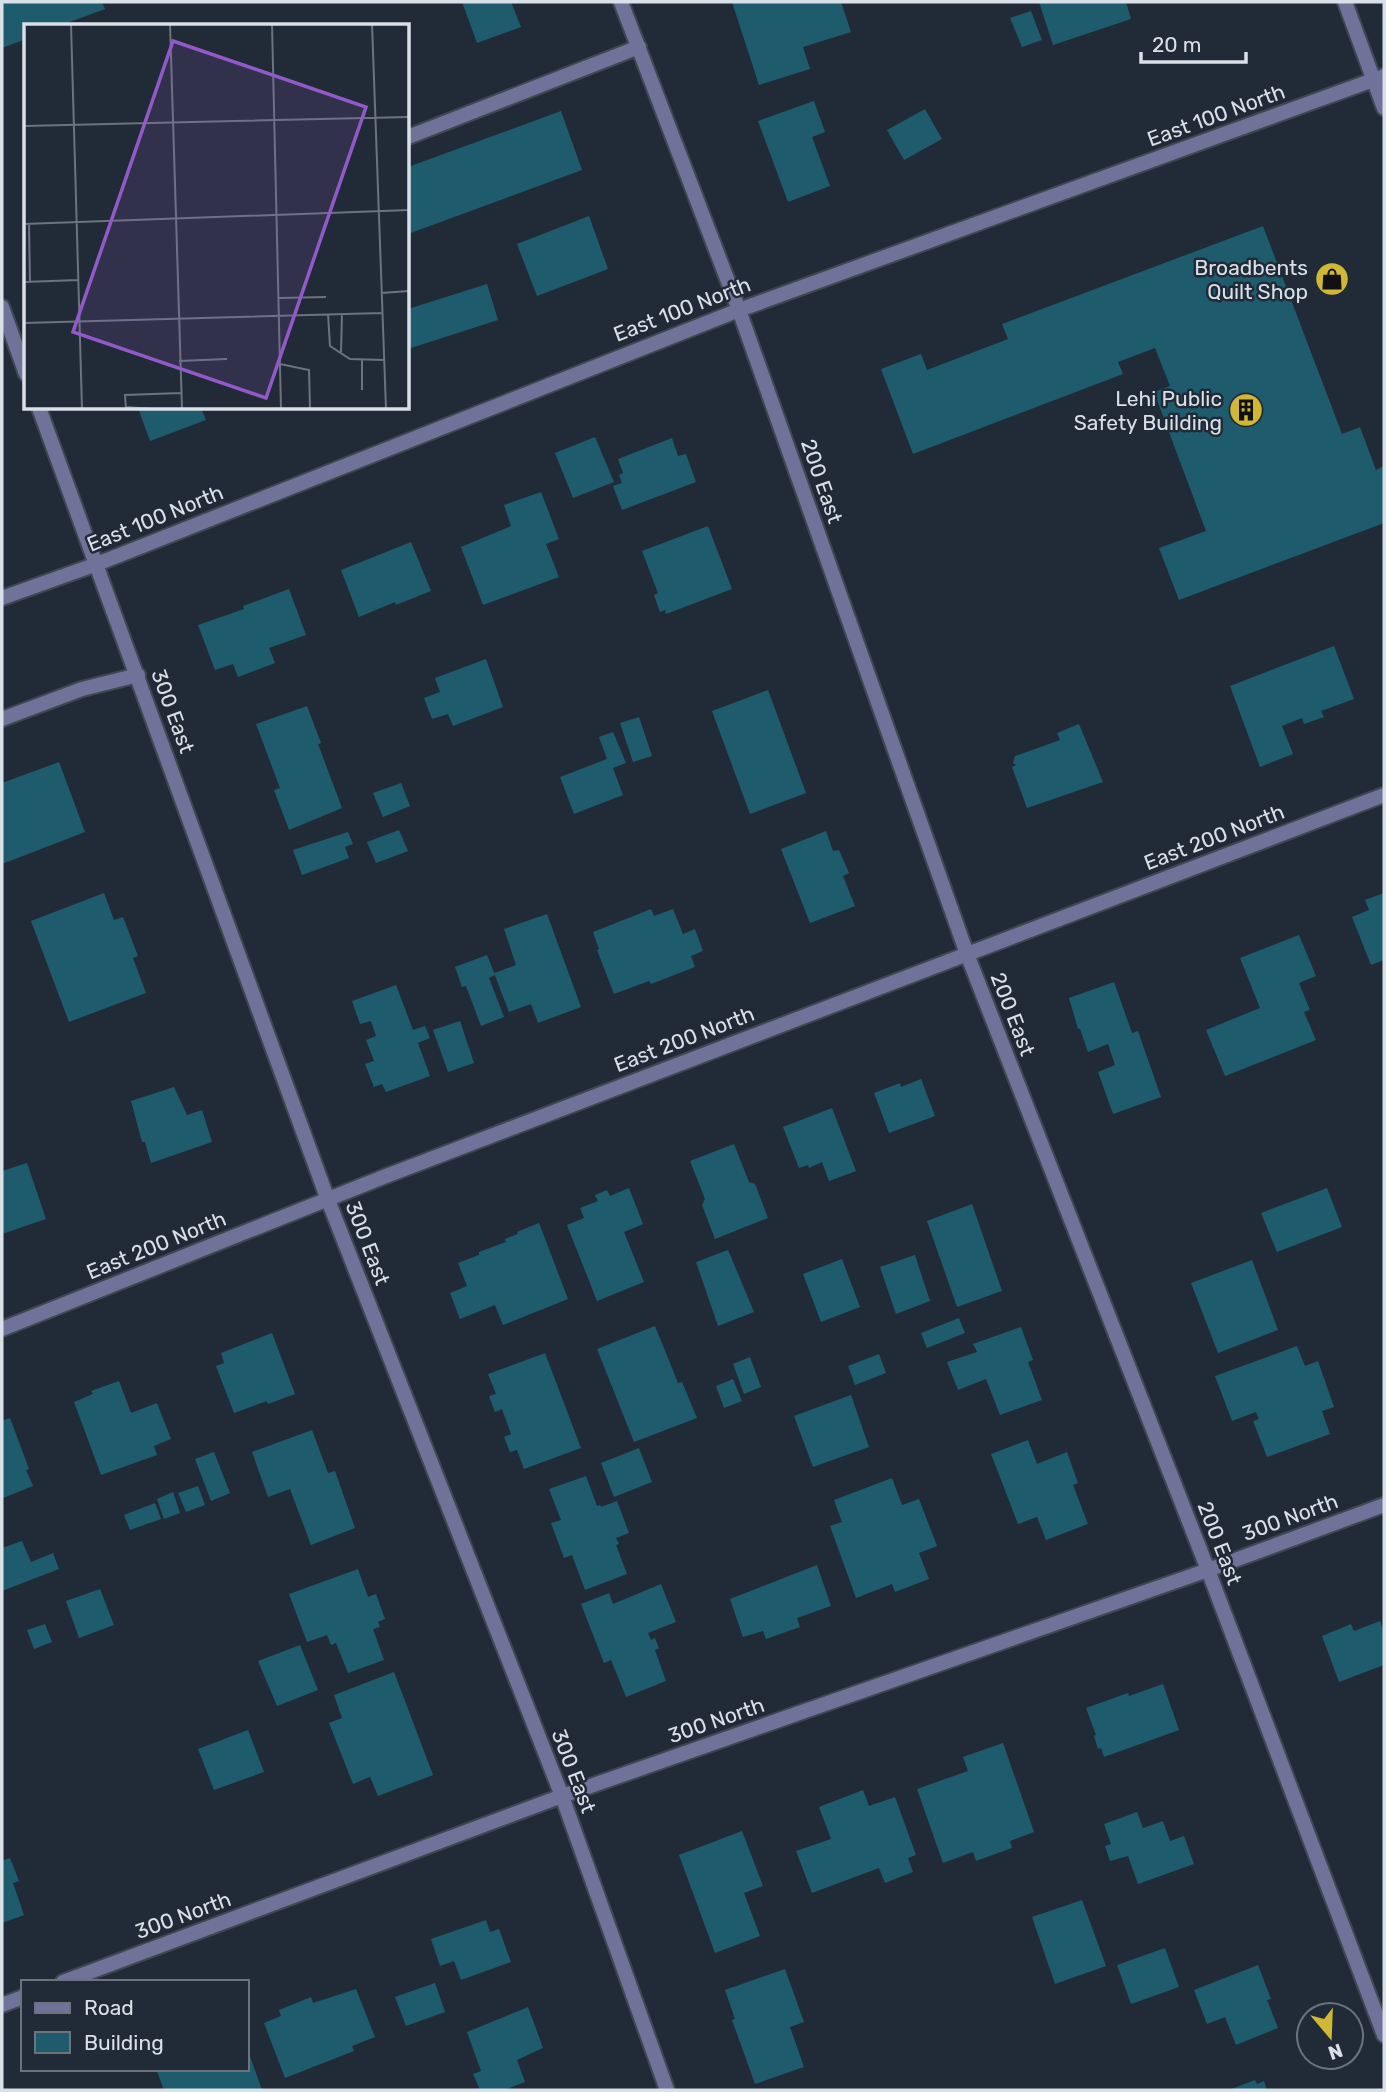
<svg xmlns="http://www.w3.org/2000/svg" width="1386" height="2092" font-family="Rubik,sans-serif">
  <rect width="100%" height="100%" fill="#212b37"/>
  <g fill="#1e5c6d">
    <polygon points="2,2 102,2 105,9 59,26 26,26 26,39 2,48"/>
    <polygon points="462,2 511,2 521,27 477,43"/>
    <polygon points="732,2 841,2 851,32 803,47 810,69 759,85"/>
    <polygon points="1039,2 1126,2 1131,19 1053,45"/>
    <polygon points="1031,11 1042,40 1022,47 1010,18"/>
    <polygon points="814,101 825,132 812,137 830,186 788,202 758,121"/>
    <polygon points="925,109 942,139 904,160 887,130"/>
    <polygon points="561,111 582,170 408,234 408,167"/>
    <polygon points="589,216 608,269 537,296 517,244"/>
    <polygon points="1263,226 1342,434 1360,427 1376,470 1384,466 1384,523 1179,600 1159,548 1206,531 1154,392 1170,386 1155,348 1118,362 1123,374 913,454 881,369 921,354 927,370 1008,339 1002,324"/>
    <polygon points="487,284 498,320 408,349 408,309"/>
    <polygon points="138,408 201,408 206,420 150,441"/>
    <polygon points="595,437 614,482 573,498 555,453"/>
    <polygon points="672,438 678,456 686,454 696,482 622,510 613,486 622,483 619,475 623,473 618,459"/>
    <polygon points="541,492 559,539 546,544 559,577 483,605 461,547 511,526 504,505"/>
    <polygon points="708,526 732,589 666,614 665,610 660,612 654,595 658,593 642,551"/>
    <polygon points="411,542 431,591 396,605 395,602 359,617 341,570"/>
    <polygon points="289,589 306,635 269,648 275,663 238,677 233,664 215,670 198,625 244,609 243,606"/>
    <polygon points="1334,646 1354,699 1321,711 1324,717 1304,724 1302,718 1282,726 1293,754 1260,767 1230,686"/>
    <polygon points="486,659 503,707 453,726 448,714 432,719 424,698 440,692 435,678"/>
    <polygon points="768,690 806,793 750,814 712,711"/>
    <polygon points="307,706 321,743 318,744 342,808 289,830 274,790 280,788 256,724"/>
    <polygon points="639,717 652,756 633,762 620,723"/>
    <polygon points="1079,724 1103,782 1027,808 1012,767 1016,765 1013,763 1015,756 1060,740 1057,733"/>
    <polygon points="613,732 626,763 613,768 623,795 574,814 560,777 607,759 599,737"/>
    <polygon points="59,762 85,832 2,864 2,783"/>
    <polygon points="401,783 410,806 383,817 373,793"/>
    <polygon points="399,830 408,851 376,863 367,842"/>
    <polygon points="826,831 833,851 839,850 849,873 843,876 855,906 810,923 781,849"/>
    <polygon points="348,832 353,844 345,847 349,858 302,875 293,850"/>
    <polygon points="104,893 114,920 123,917 138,956 133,958 146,993 69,1022 31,921"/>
    <polygon points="1384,893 1384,960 1371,965 1352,917 1369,910 1365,900"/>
    <polygon points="651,909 654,916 673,909 683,934 695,929 703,951 691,956 695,967 651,984 649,981 614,994 597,950 599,949 593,932"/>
    <polygon points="547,914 581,1007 538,1023 531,1004 509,1012 494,973 516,965 504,929"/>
    <polygon points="1299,935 1316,976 1299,983 1310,1010 1304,1012 1316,1040 1225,1076 1206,1030 1260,1008 1240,958"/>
    <polygon points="487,955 495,975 489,978 504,1017 481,1026 466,986 462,987 455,967"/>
    <polygon points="1114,982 1132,1033 1138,1031 1161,1097 1113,1114 1098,1072 1115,1065 1108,1044 1088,1052 1080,1029 1078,1029 1069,998"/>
    <polygon points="396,985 413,1030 425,1026 430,1038 418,1043 430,1076 386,1092 382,1084 374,1087 365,1064 374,1061 366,1040 376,1036 371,1021 360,1024 352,1001"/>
    <polygon points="460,1021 474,1063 448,1072 433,1030"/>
    <polygon points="921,1079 935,1116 889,1133 874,1093 900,1083 901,1087"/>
    <polygon points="174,1087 187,1115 202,1110 212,1142 151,1163 145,1142 142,1142 131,1101"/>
    <polygon points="832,1108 856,1171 829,1181 822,1162 809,1168 808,1165 799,1168 783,1127"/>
    <polygon points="734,1144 749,1182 755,1184 768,1218 715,1239 702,1205 705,1199 690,1161"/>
    <polygon points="27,1163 46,1219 2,1234 2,1171"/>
    <polygon points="629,1188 643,1224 624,1232 644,1282 597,1301 567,1225 584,1218 580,1208 598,1201 595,1195 607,1190 610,1196"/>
    <polygon points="1327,1188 1342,1227 1277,1252 1261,1213"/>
    <polygon points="972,1204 1002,1291 957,1307 927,1221"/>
    <polygon points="539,1223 568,1299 503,1325 495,1305 460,1319 450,1293 467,1286 458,1263 479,1255 479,1252 506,1242 505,1239 518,1234 517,1232"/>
    <polygon points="728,1250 754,1312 718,1326 696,1262"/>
    <polygon points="915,1255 930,1301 896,1314 880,1267"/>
    <polygon points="842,1259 860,1307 821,1322 803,1274"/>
    <polygon points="1252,1260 1278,1330 1218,1353 1191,1283"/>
    <polygon points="959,1318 965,1333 927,1348 921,1333"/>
    <polygon points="655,1326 678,1383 682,1382 697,1418 634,1442 597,1349"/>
    <polygon points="1021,1327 1033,1360 1028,1362 1042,1400 1000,1415 986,1379 958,1390 947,1362 977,1352 973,1344"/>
    <polygon points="272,1333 295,1394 268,1404 267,1401 234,1413 216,1366 224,1363 221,1353"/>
    <polygon points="1297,1346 1305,1366 1318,1361 1334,1407 1322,1411 1330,1434 1267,1457 1253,1421 1259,1419 1256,1412 1232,1421 1215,1376"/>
    <polygon points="545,1353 581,1448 524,1469 517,1450 510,1452 504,1437 511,1434 502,1409 495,1412 489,1396 496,1394 488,1374"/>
    <polygon points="879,1354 886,1373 855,1385 848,1366"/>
    <polygon points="750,1357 761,1387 744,1394 733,1364"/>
    <polygon points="733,1379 742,1401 724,1408 716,1386"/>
    <polygon points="119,1381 131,1413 157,1403 171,1439 154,1446 157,1455 101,1475 74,1402 93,1394 91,1391"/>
    <polygon points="851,1395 869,1447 813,1467 794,1416"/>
    <polygon points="10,1418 29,1469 26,1470 33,1486 3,1498 2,1421"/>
    <polygon points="312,1430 328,1473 335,1471 355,1528 311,1545 290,1489 268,1497 252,1452"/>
    <polygon points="1028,1440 1037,1464 1067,1452 1078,1483 1073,1485 1088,1524 1046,1540 1037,1517 1018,1524 991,1454"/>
    <polygon points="639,1448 652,1482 614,1497 601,1463"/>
    <polygon points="214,1452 230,1493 211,1501 195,1459"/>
    <polygon points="586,1476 597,1506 600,1505 601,1507 617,1501 629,1533 616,1538 619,1544 616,1545 627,1574 585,1590 572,1555 564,1558 551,1523 561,1520 549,1489"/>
    <polygon points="892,1478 902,1505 919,1499 937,1546 919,1553 929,1579 895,1592 892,1584 856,1598 830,1526 842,1522 834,1500"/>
    <polygon points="198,1486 205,1505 186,1512 178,1493"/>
    <polygon points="173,1492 180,1513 164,1519 157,1499"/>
    <polygon points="155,1503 161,1519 130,1530 124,1515"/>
    <polygon points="22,1541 31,1562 53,1553 59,1569 2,1591 2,1548"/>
    <polygon points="817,1565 831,1606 797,1618 800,1627 766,1639 763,1631 743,1637 730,1599"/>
    <polygon points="358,1569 368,1597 376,1594 385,1619 378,1622 380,1627 373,1629 384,1660 348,1673 336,1643 331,1645 327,1635 307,1642 289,1594"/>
    <polygon points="661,1584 676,1622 648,1633 651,1640 655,1638 659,1648 655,1650 666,1681 626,1697 611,1660 604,1663 581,1604 609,1593 613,1604"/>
    <polygon points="100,1589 114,1625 79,1638 66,1601"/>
    <polygon points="1380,1621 1384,1633 1384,1665 1339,1682 1322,1636 1351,1624 1354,1631"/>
    <polygon points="45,1624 52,1642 34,1649 27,1630"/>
    <polygon points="300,1645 318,1690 277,1706 258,1661"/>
    <polygon points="394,1672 433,1775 378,1796 370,1777 353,1784 329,1723 342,1718 334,1695"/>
    <polygon points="1163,1684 1179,1730 1104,1757 1101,1748 1098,1749 1094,1736 1096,1735 1086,1708 1128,1693 1129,1696"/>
    <polygon points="248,1730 264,1772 214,1790 198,1749"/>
    <polygon points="1003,1743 1034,1832 1010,1841 1012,1848 976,1861 973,1852 943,1863 917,1789 968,1771 963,1757"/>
    <polygon points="863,1790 869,1806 895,1797 916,1855 908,1858 913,1872 885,1883 879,1868 812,1893 796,1851 831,1839 819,1807"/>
    <polygon points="1137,1812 1143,1828 1163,1821 1170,1841 1184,1836 1194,1864 1138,1884 1128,1856 1110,1861 1105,1846 1111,1844 1104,1824"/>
    <polygon points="742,1831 763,1886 744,1893 760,1936 715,1953 679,1855"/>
    <polygon points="10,1858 19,1881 13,1883 24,1915 2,1923 2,1861"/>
    <polygon points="1082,1900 1106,1966 1055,1984 1032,1917"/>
    <polygon points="486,1920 490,1932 499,1929 511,1962 461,1980 454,1961 440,1966 431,1939"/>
    <polygon points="1165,1948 1179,1987 1131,2004 1117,1965"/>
    <polygon points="1258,1965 1271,1999 1267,2000 1278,2028 1236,2045 1225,2017 1207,2024 1194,1990"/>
    <polygon points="785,1969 804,2022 790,2027 804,2067 755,2084 732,2020 735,2019 725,1990"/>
    <polygon points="435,1983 445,2012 406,2026 395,1997"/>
    <polygon points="356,1989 375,2037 352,2046 354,2051 285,2078 264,2023 281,2016 279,2010 311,1997 313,2003"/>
    <polygon points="528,2007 543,2048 517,2060 525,2082 504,2090 480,2090 473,2074 481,2071 467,2032"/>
    <polygon points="247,2048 262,2090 164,2090 156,2069 247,2069"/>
    <polygon points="1255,2080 1257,2084 1264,2081 1267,2090 1229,2090"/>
  </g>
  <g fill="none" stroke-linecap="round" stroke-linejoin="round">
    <g stroke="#3e4853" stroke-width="18">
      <g id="lane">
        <polyline points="408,137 639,47"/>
        <polyline points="2,719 82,689 138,675"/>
      </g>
    </g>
    <g stroke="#3e4853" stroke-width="18">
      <g id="street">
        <polyline points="621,2 739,310 967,954 1208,1570 1384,2035"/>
        <polyline points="1345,2 1384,108"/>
        <polyline points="2,307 26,374"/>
        <polyline points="39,408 328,1200 562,1796 667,2090"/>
        <polyline points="2,598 97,564 739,310 1384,76"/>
        <polyline points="2,1329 386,1176 1384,795"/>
        <polyline points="63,1982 562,1796 1208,1570 1384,1505"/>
        <polyline points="2,2005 23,1997"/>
      </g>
    </g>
    <use href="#lane" stroke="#707399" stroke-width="14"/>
    <use href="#street" stroke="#707399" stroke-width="14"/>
  </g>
  <defs>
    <g id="shop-disc" transform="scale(1.75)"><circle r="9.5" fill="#d1b736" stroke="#212b37"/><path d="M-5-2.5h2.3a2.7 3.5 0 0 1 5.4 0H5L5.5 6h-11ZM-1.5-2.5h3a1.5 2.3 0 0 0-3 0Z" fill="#111"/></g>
    <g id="building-disc" transform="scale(1.75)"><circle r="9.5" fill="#d1b736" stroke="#212b37"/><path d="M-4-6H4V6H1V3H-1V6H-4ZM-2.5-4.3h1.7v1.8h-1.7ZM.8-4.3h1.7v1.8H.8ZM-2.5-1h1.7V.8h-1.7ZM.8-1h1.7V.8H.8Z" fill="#111"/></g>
  </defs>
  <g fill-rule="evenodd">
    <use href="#shop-disc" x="1332" y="279"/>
    <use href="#building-disc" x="1246" y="410"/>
  </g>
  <g text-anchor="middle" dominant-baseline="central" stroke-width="5" stroke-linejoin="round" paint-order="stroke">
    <g font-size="21" fill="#d9e0e7" stroke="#212b37">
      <text transform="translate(1216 115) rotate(-20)">East 100 North</text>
      <text transform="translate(682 309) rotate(-21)">East 100 North</text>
      <text transform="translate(822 481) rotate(71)">200 East</text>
      <text transform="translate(155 518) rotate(-22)">East 100 North</text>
      <text transform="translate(173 711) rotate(70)">300 East</text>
      <text transform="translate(1214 837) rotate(-21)">East 200 North</text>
      <text transform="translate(1013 1014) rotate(69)">200 East</text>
      <text transform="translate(684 1039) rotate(-21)">East 200 North</text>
      <text transform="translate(368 1243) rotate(69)">300 East</text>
      <text transform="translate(156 1245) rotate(-22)">East 200 North</text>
      <text transform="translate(1290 1517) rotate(-20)">300 North</text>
      <text transform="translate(1220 1543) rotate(69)">200 East</text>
      <text transform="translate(716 1720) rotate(-19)">300 North</text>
      <text transform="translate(574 1771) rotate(69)">300 East</text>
      <text transform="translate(183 1915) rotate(-20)">300 North</text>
    </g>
    <g font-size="21" fill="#d9e0e7" stroke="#212b37" text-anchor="end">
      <text x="1308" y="267">Broadbents<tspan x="1308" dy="24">Quilt Shop</tspan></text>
      <text x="1222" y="398">Lehi Public<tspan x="1222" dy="24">Safety Building</tspan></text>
    </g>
  </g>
  <g transform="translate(24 24)">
    <rect width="385" height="385" fill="#212b37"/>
    <path fill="none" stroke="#6b737d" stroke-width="2" d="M47,0L58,385M146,0L158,385M248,0L257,385M348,0L362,385M0,102L385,93M0,200L385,186M5,200L6,258M0,258L54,256M357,269L385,267M255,274L302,273M304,290L306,322L326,335L360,336M0,299L358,289M317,328L318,290M338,336V366M155,337L203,335M256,340L285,346L286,385M102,383L128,385M102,385L101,371L157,369"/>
    <path fill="#9259c9" fill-opacity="0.15" stroke="#9259c9" stroke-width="3.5" d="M149,17L342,83L242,374L49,308Z"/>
    <rect width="385" height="385" fill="none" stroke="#d9e0e7" stroke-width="3.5"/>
  </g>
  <rect width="1386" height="2092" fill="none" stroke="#d9e0e7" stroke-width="7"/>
  <rect x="21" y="1980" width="228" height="91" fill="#212b37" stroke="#6b737d" stroke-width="2"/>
  <rect x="35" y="2003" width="35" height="10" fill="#707399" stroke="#6b737d" stroke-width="2"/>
  <text x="84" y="2015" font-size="21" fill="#d9e0e7">Road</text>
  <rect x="35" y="2032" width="35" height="21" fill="#1e5c6d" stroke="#6b737d" stroke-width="2"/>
  <text x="84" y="2050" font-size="21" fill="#d9e0e7">Building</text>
  <g transform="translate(1330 2036) rotate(161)"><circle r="33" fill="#212b37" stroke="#6b737d" stroke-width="2"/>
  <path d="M0-5L12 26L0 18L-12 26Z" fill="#d1b736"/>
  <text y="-10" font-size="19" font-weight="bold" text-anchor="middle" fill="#d9e0e7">N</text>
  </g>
  <path d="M1141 52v10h105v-10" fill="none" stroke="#d9e0e7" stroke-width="3.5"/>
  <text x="1152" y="52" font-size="21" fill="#d9e0e7" stroke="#212b37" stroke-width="5" paint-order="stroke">20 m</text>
</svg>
